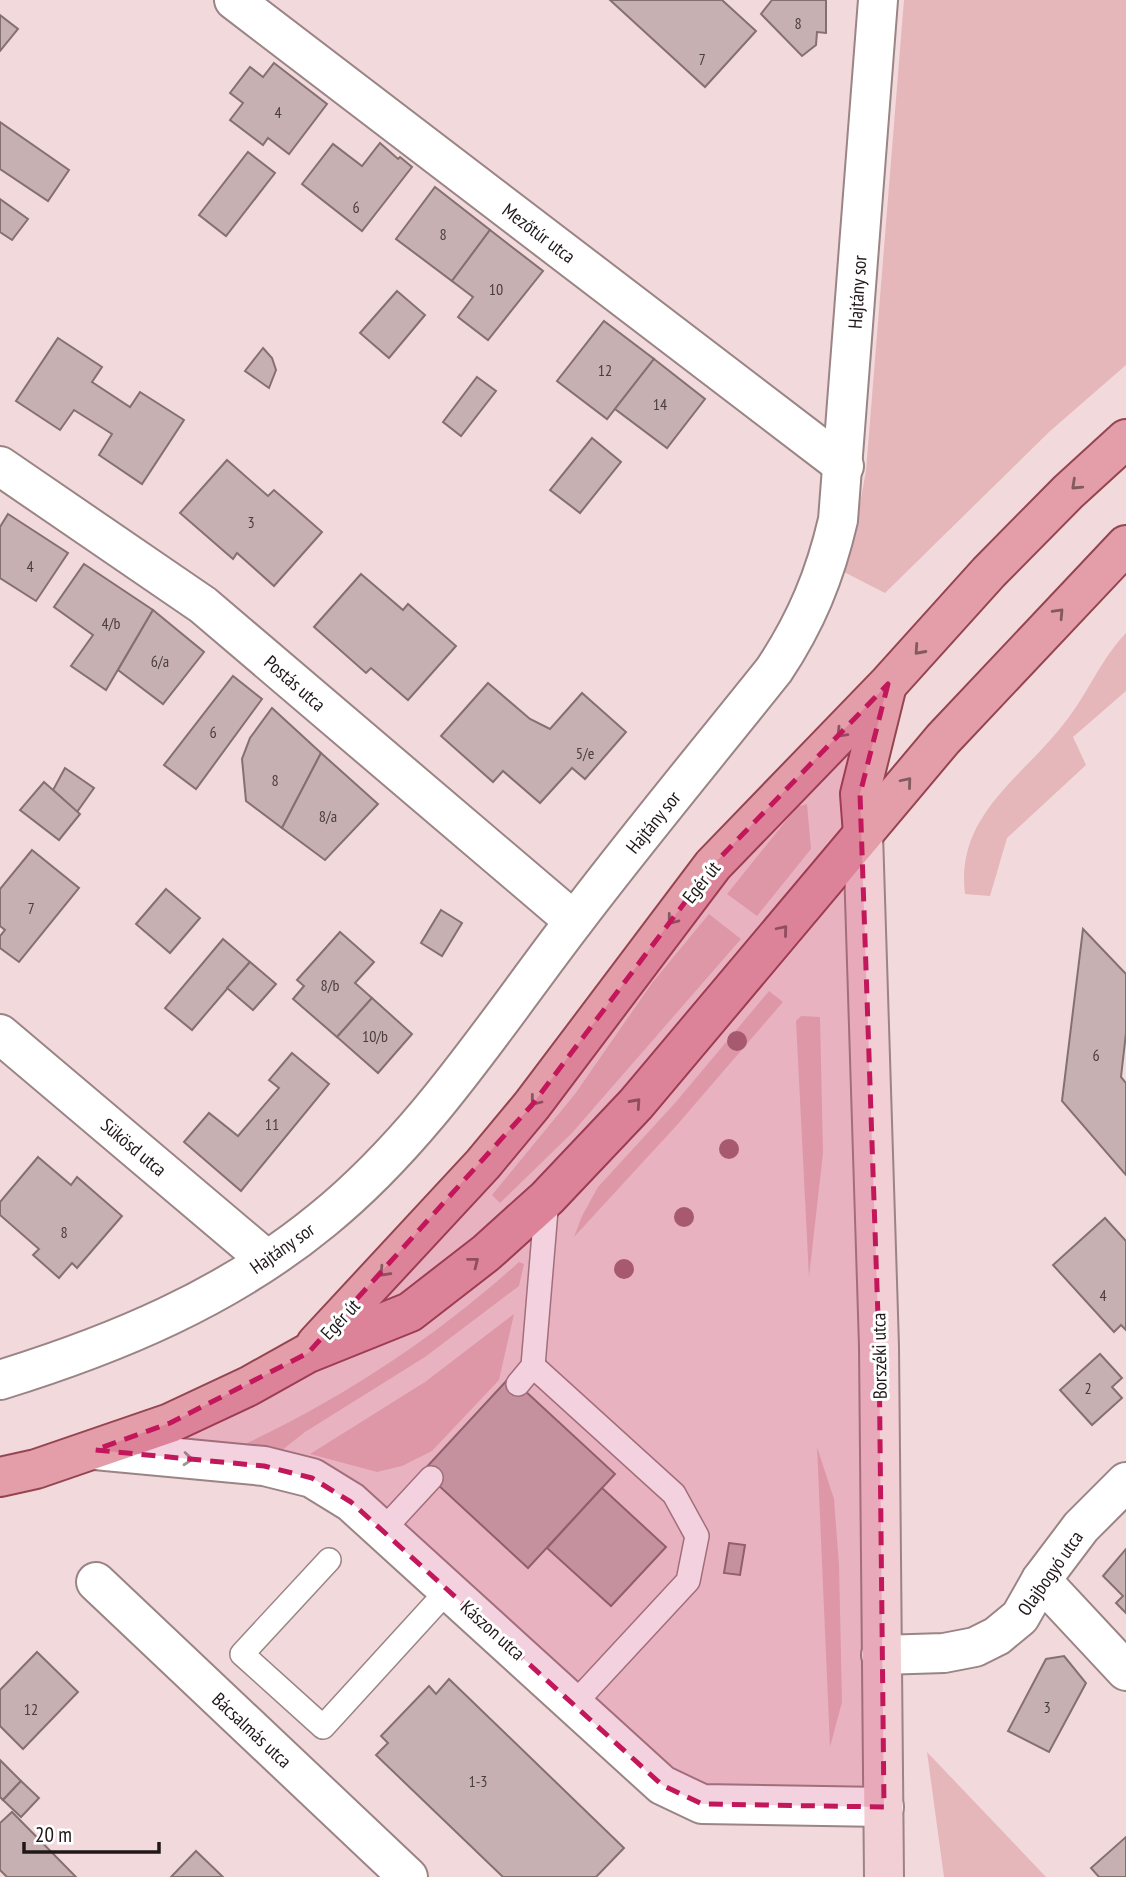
<svg xmlns="http://www.w3.org/2000/svg" width="1126" height="1877" font-family="'PT Sans Narrow',sans-serif">
  <rect width="100%" height="100%" fill="#f2d9db"/>
  <g fill="#e5b7bb">
    <polygon points="904,0 1126,0 1126,365 1049,432 885,593 842,571 856,525 866,471"/>
    <path d="M1126,633V691L1073,737L1086,765L1007,838L990,896L965,894C955,814 1024,777 1066,721C1088,693 1101,659 1126,633Z"/>
    <polygon points="807,804 811,849 757,916 727,894 797,807"/>
    <polygon points="709,914 741,939 572,1133 500,1203 492,1195 575,1094 652,983"/>
    <polygon points="769,991 783,1002 677,1125 574,1237 582,1216 598,1187 675,1103"/>
    <polygon points="801,1016 820,1017 823,1153 809,1277 796,1021"/>
    <path d="M519,1262L524,1264L519,1286L425,1357L305,1432L281,1451L241,1446C342,1399 436,1337 519,1262Z"/>
    <polygon points="514,1314 499,1380 432,1451 402,1466 377,1472 310,1454 425,1382"/>
    <polygon points="817,1447 834,1499 839,1565 842,1702 830,1747"/>
    <polygon points="927,1752 1046,1877 1047,1877 944,1877"/>
  </g>
  <g fill="#c7b0b1" stroke="#857071" stroke-width="2">
    <polygon points="610,0 722,0 756,31 705,87"/>
    <polygon points="772,0 826,0 826,33 817,32 816,45 802,56 761,14"/>
    <polygon points="0,15 18,29 0,51"/>
    <polygon points="274,63 327,104 289,154 268,138 263,145 230,120 243,103 230,93 250,67 263,77"/>
    <polygon points="0,122 69,170 48,201 0,169"/>
    <polygon points="380,143 398,159 400,157 412,167 362,231 302,184 333,144 362,166"/>
    <polygon points="248,152 275,173 226,236 199,215"/>
    <polygon points="435,187 490,230 452,281 396,239"/>
    <polygon points="0,199 28,219 12,240 0,232"/>
    <polygon points="490,230 543,271 488,340 458,317 473,297 452,281"/>
    <polygon points="397,291 425,315 389,358 360,333"/>
    <polygon points="604,321 654,359 607,419 557,381"/>
    <polygon points="58,338 102,367 92,382 130,407 140,392 184,420 142,484 99,455 112,434 74,410 60,430 16,401"/>
    <polygon points="263,348 272,358 276,370 269,388 245,371"/>
    <polygon points="654,359 705,399 667,448 615,409"/>
    <polygon points="477,377 496,391 461,436 443,422"/>
    <polygon points="592,438 621,462 580,513 550,490"/>
    <polygon points="227,460 268,496 274,490 322,532 274,586 237,553 233,559 180,513"/>
    <polygon points="8,514 68,553 36,601 0,578 0,527"/>
    <polygon points="84,564 153,610 106,690 71,666 93,635 54,607"/>
    <polygon points="361,574 403,610 408,604 456,646 408,700 371,668 366,673 314,627"/>
    <polygon points="153,610 204,652 163,704 118,670"/>
    <polygon points="233,676 262,699 196,789 164,765"/>
    <polygon points="488,683 530,719 550,729 582,693 626,732 585,779 572,768 540,803 503,771 493,782 441,736"/>
    <polygon points="272,708 321,753 282,828 246,801 242,759 250,738"/>
    <polygon points="321,753 378,804 325,860 282,828"/>
    <polygon points="65,768 94,788 77,812 53,790"/>
    <polygon points="44,782 80,814 59,840 20,810"/>
    <polygon points="32,850 79,888 19,962 0,948 0,936 5,930 0,926 0,889"/>
    <polygon points="166,889 200,918 170,953 136,924"/>
    <polygon points="441,910 462,923 442,956 421,943"/>
    <polygon points="1083,929 1126,974 1126,1033 1121,1077 1126,1083 1126,1175 1062,1101"/>
    <polygon points="340,932 374,962 355,983 372,998 337,1037 293,999 304,986 297,980"/>
    <polygon points="223,939 250,962 192,1030 165,1008"/>
    <polygon points="250,962 276,984 253,1010 227,988"/>
    <polygon points="372,998 412,1034 378,1073 337,1037"/>
    <polygon points="292,1053 329,1084 241,1191 184,1142 209,1113 238,1136 279,1088 269,1080"/>
    <polygon points="38,1157 71,1185 77,1177 122,1216 77,1268 72,1263 59,1278 33,1255 39,1249 0,1215 0,1202"/>
    <polygon points="1105,1218 1126,1241 1126,1330 1121,1325 1114,1332 1053,1265"/>
    <polygon points="1100,1354 1122,1378 1112,1387 1122,1398 1092,1425 1060,1390"/>
    <polygon points="510,1377 615,1474 528,1568 423,1471"/>
    <polygon points="602,1488 666,1547 611,1606 547,1548"/>
    <polygon points="729,1543 745,1545 740,1575 724,1573"/>
    <polygon points="1126,1549 1126,1613 1116,1603 1123,1596 1103,1576"/>
    <polygon points="37,1652 78,1692 23,1749 0,1726 0,1690"/>
    <polygon points="1064,1656 1086,1683 1049,1752 1008,1731 1046,1659"/>
    <polygon points="449,1679 624,1848 596,1877 503,1877 376,1755 388,1743 381,1736 429,1686 436,1694"/>
    <polygon points="0,1760 21,1781 3,1800 0,1797"/>
    <polygon points="21,1781 39,1798 21,1817 3,1800"/>
    <polygon points="12,1812 76,1877 7,1877 0,1870 0,1823"/>
    <polygon points="1126,1837 1126,1877 1099,1877 1091,1868"/>
    <polygon points="196,1851 223,1877 171,1877"/>
  </g>
  <g fill="none" stroke-linecap="round" stroke-linejoin="round">
    <g stroke="#9a8485" stroke-width="26">
      <g id="service">
        <polyline points="533,1366 674,1494 697,1536 688,1581 574,1704"/>
        <polyline points="518,1384 533,1366 547,1198"/>
        <polyline points="383,1530 431,1478"/>
        <polyline points="329,1560 242,1654 323,1727 449,1589"/>
      </g>
    </g>
    <g stroke="#9a8485" stroke-width="42">
      <g id="minor">
        <polyline points="234,0 844,466"/>
        <polyline points="0,466 203,605 574,921"/>
        <polyline points="0,1034 267,1260"/>
        <path d="M0,1380C116,1344 227,1298 322,1220C423,1138 494,1026 572,924C637,838 707,754 774,670C806,622 825,576 838,520L878,0"/>
        <polyline points="95,1450 264,1466 312,1478 351,1502 662,1785 702,1804 884,1807"/>
        <polyline points="1041,1580 1126,1671"/>
        <polyline points="96,1582 408,1877"/>
        <polyline points="881,1655 944,1653 975,1647 997,1636 1020,1617 1041,1580 1081,1527 1126,1482"/>
      </g>
    </g>
    <g stroke="#9a8485" stroke-width="42">
      <polyline id="secondary" points="863,834 879,1346 884,1877"/>
    </g>
    <g stroke="#944551" stroke-width="42">
      <g id="primary">
        <polyline points="863,834 860,794 886,689"/>
        <polyline points="316,1344 483,1164 532,1105 713,865 888,684 989,572 1068,492 1126,439"/>
        <polyline points="0,1477 36,1469 170,1423 249,1386 308,1353 410,1312 486,1253 547,1198 636,1104 943,739 1126,545"/>
      </g>
    </g>
    <use href="#service" stroke="#fff" stroke-width="23"/>
    <use href="#minor" stroke="#fff" stroke-width="38"/>
    <use href="#secondary" stroke="#f2cfd4" stroke-width="38"/>
    <use href="#primary" stroke="#e49ea9" stroke-width="38"/>
  </g>
  <g fill="#a06a75">
    <circle cx="737" cy="1041" r="10"/>
    <circle cx="729" cy="1149" r="10"/>
    <circle cx="684" cy="1217" r="10"/>
    <circle cx="624" cy="1269" r="10"/>
  </g>
  <defs><path id="oneway-chevron" d="M-2-3.5L2.5 0L-2 3.5" fill="none" stroke-width="1.6" stroke-linecap="round" stroke-linejoin="round" transform="scale(1.75)"/></defs>
  <g stroke="#825a60">
    <use href="#oneway-chevron" transform="translate(1076 485) rotate(137)"/>
    <use href="#oneway-chevron" transform="translate(1059 613) rotate(-47)"/>
    <use href="#oneway-chevron" transform="translate(919 650) rotate(132)"/>
    <use href="#oneway-chevron" transform="translate(841 733) rotate(134)"/>
    <use href="#oneway-chevron" transform="translate(907 782) rotate(-50)"/>
    <use href="#oneway-chevron" transform="translate(672 920) rotate(127)"/>
    <use href="#oneway-chevron" transform="translate(783 930) rotate(-50)"/>
    <use href="#oneway-chevron" transform="translate(535 1101) rotate(128)"/>
    <use href="#oneway-chevron" transform="translate(636 1103) rotate(-48)"/>
    <use href="#oneway-chevron" transform="translate(474 1262) rotate(-38)"/>
    <use href="#oneway-chevron" transform="translate(384 1272) rotate(133)"/>
  </g>
  <use stroke="#9b9797" href="#oneway-chevron" transform="translate(188 1459) rotate(5)"/>
  <path fill="#c2185b" fill-opacity="0.2" stroke="#c2185b" stroke-width="5" stroke-dasharray="14 9" stroke-linejoin="round" d="M888,684L860,794L879,1346L884,1807L702,1804L662,1785L351,1502L312,1478L264,1466L95,1450L170,1423L308,1353L532,1105L713,865Z"/>
  <g text-anchor="middle" dominant-baseline="central" stroke-width="6" stroke-linejoin="round" paint-order="stroke">
    <g font-size="16" fill="#4a3d3e">
      <text x="798" y="23">8</text>
      <text x="702" y="59">7</text>
      <text x="278" y="112">4</text>
      <text x="356" y="207">6</text>
      <text x="443" y="234">8</text>
      <text x="496" y="289">10</text>
      <text x="605" y="370">12</text>
      <text x="660" y="404">14</text>
      <text x="251" y="522">3</text>
      <text x="30" y="566">4</text>
      <text x="111" y="623">4/b</text>
      <text x="160" y="661">6/a</text>
      <text x="213" y="732">6</text>
      <text x="585" y="753">5/e</text>
      <text x="275" y="780">8</text>
      <text x="328" y="816">8/a</text>
      <text x="31" y="908">7</text>
      <text x="330" y="985">8/b</text>
      <text x="375" y="1036">10/b</text>
      <text x="1096" y="1055">6</text>
      <text x="272" y="1124">11</text>
      <text x="64" y="1232">8</text>
      <text x="1103" y="1295">4</text>
      <text x="1088" y="1388">2</text>
      <text x="1047" y="1707">3</text>
      <text x="31" y="1709">12</text>
      <text x="478" y="1781">1-3</text>
    </g>
    <g font-size="19" fill="#201718" stroke="#fff">
      <text transform="translate(539 233) rotate(37)">Mezőtúr utca</text>
      <text transform="translate(857 292) rotate(-86)">Hajtány sor</text>
      <text transform="translate(295 683) rotate(41)">Postás utca</text>
      <text transform="translate(653 822) rotate(-51)">Hajtány sor</text>
      <text transform="translate(701 882) rotate(-51)">Egér út</text>
      <text transform="translate(134 1147) rotate(40)">Sükösd utca</text>
      <text transform="translate(282 1248) rotate(-35)">Hajtány sor</text>
      <text transform="translate(340 1319) rotate(-47)">Egér út</text>
      <text transform="translate(879 1356) rotate(-91)">Borszéki utca</text>
      <text transform="translate(1050 1573) rotate(-55)">Olajbogyó utca</text>
      <text transform="translate(493 1630) rotate(42)">Kászon utca</text>
      <text transform="translate(252 1730) rotate(43)">Bácsalmás utca</text>
    </g>
  </g>
  <path d="M24 1842v10h135v-10" fill="none" stroke="#201718" stroke-width="3.5"/>
  <text x="35" y="1842" font-size="21" fill="#201718" stroke="#ffffff" stroke-width="5" paint-order="stroke">20 m</text>
</svg>
